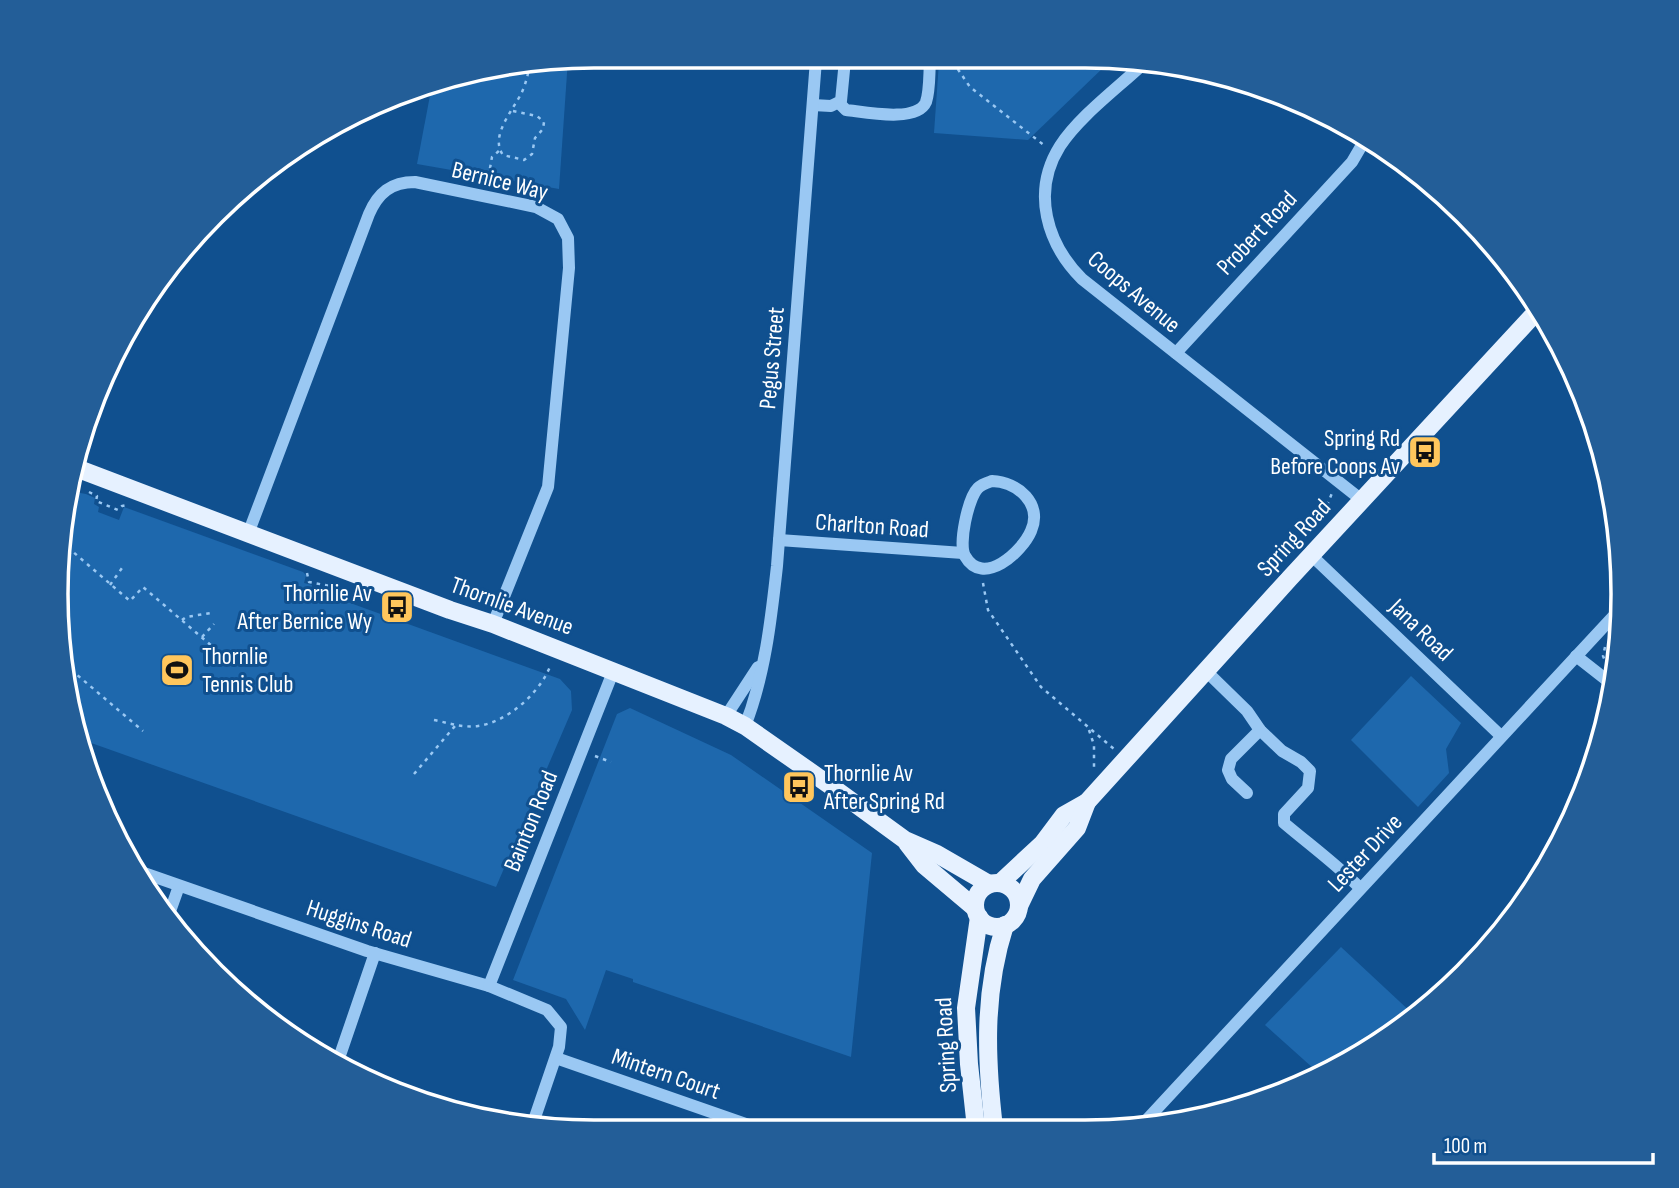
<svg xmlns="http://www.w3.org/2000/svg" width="1679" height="1188" font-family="'Sofia Sans Condensed',sans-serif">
  <rect width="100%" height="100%" fill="#10508f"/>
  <g fill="#1e68ad">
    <polygon points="568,59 559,189 417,164 432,85 454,74"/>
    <polygon points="939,62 1106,65 1028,140 934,133"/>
    <polygon points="69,491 86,494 95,498 94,504 99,507 98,512 119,520 124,507 303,572 306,575 304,583 312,585 311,589 322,593 324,589 343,596 342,600 560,679 571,691 572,710 496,887 80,739 66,699 61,524"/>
    <polygon points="1411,676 1461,723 1446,749 1449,773 1418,807 1351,740"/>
    <polygon points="630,708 731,755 872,853 851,1057 633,982 633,979 606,970 585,1030 566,999 513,980 617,714"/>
    <polygon points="1341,947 1414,1015 1323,1077 1265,1025"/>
  </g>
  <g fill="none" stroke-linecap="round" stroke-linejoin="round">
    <g stroke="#9ac8f3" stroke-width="2.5" stroke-dasharray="3.5 5" stroke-linecap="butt">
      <polyline points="953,62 970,87 1045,146"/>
      <path d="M513,111L537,116L544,122L543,129L535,138L532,154L524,160L503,155C489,136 514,109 522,92C526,83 528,74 530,64"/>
      <polyline points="487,185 492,157 500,150"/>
      <polyline points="1351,473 1355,469 1371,467"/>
      <polyline points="89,492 97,496 96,501 118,510 122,506 128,505"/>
      <polyline points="1328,514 1328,503 1332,493"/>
      <polyline points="62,561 72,551 130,601 143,587 213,647"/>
      <polyline points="307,573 309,582 330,586 332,583"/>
      <polyline points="983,583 988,610 1041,687 1114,749"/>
      <polyline points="110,585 122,568"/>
      <polyline points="182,620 186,617 211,613"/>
      <polyline points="202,637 214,624"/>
      <polyline points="1605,647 1603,656 1605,661"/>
      <polyline points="66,685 76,674 143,731"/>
      <path d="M434,720C449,723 462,728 478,726C508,722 541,692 551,664"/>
      <polyline points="1089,730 1094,745 1094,771"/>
      <polyline points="595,756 611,762"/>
      <polyline points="414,774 455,726"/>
    </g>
    <g stroke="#9ac8f3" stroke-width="12">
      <path d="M1141,66C1115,90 1079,117 1060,146C1031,192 1047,244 1082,279L1363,501"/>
      <path d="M839,103L846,110C865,112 917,123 926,102C930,90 929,74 930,62"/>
      <polyline points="813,105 831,106 841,101 845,60"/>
      <polyline points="1176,353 1352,162 1366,138"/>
      <path d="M992,481C1018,482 1043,504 1031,531C1022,552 983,588 965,556C958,545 968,498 978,488C982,484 986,483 992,481Z"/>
      <path d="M248,534L369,214C378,193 391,182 415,182L536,207L558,219L568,238L569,268L548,487L493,624"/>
      <polyline points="779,540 963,553"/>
      <polyline points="1311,555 1501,736"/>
      <polyline points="1576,656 1613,685"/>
      <path d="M1206,671L1247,711L1260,730L1282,751L1301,762L1310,771L1308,788L1284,814V823C1310,845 1336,864 1360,888"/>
      <polyline points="726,716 758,667"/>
      <path d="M745,726C765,675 771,620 777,566L816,60"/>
      <polyline points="1247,793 1232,779 1228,770 1231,759 1260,730"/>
      <polyline points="138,871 367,951 489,986 547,1010 561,1027 559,1047 532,1126"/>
      <polyline points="168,917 179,886"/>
      <polyline points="489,986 613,672"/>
      <polyline points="556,1058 763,1130"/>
      <polyline points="337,1064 375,953"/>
      <polyline points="1140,1127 1621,608"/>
    </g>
    <g stroke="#e6f1ff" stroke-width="18">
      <polyline points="76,468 450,610 493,624 726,716 745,726 835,789 905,840 937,854 989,884"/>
      <polyline points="907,843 924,865 975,908"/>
      <polyline points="1000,883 1043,843 1064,815 1087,802 1289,579 1539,309"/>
      <circle cx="997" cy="905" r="22"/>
      <polyline points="1019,906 1032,879 1077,828 1087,802"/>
      <polyline points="976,1128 969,1064 966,1008 979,917"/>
      <path d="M994,1128C986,1059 983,993 1005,925"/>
    </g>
  </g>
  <defs>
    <g id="bus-square" transform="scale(1.75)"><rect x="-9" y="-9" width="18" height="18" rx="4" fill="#ffc65c" stroke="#10508f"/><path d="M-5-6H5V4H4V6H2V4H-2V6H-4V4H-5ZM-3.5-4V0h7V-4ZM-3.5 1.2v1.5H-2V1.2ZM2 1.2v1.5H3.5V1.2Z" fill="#111"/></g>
    <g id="stadium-square" transform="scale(1.75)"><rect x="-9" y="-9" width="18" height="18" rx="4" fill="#ffc65c" stroke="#10508f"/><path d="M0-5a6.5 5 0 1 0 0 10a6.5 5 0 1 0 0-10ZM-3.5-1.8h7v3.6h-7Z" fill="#111"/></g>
  </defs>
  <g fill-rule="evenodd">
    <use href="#bus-square" x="1425" y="452"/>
    <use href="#bus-square" x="397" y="607"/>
    <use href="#stadium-square" x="177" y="670"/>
    <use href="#bus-square" x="799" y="787"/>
  </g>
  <g text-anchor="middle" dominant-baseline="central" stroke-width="6" stroke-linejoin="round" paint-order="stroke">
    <g font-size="24" fill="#fff" stroke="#10508f">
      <text transform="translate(500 181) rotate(14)">Bernice Way</text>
      <text transform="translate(1257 233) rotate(-47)">Probert Road</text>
      <text transform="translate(1134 292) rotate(40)">Coops Avenue</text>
      <text transform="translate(772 358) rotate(-85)">Pegus Street</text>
      <text transform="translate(872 526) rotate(4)">Charlton Road</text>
      <text transform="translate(1294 538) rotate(-47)">Spring Road</text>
      <text transform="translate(512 606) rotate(20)">Thornlie Avenue</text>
      <text transform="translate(1421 630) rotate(44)">Jana Road</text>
      <text transform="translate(531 821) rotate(-68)">Bainton Road</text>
      <text transform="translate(1365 853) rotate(-47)">Lester Drive</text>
      <text transform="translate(359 924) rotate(18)">Huggins Road</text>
      <text transform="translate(946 1045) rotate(-93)">Spring Road</text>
      <text transform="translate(666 1074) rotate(19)">Mintern Court</text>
    </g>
    <g font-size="24" fill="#fff" stroke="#10508f" text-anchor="end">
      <text x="1400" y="438">Spring Rd<tspan x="1400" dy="28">Before Coops Av</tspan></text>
      <text x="372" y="593">Thornlie Av<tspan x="372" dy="28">After Bernice Wy</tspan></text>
      <text x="202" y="656" text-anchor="start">Thornlie<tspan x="202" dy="28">Tennis Club</tspan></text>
      <text x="824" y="773" text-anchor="start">Thornlie Av<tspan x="824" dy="28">After Spring Rd</tspan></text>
    </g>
  </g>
  <path d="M0 0H1679V1188H0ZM594 68H1085A526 526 0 0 1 1611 594V594A526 526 0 0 1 1085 1120H594A526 526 0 0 1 68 594V594A526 526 0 0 1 594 68Z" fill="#235e98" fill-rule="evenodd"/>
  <path fill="none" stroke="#fff" stroke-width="3.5" d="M594 68H1085A526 526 0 0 1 1611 594V594A526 526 0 0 1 1085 1120H594A526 526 0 0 1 68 594V594A526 526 0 0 1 594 68Z"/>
  <path d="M1434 1153v10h219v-10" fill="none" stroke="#ffffff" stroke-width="3.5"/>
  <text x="1444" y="1153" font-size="21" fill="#ffffff" stroke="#10508f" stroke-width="5" paint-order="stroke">100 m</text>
</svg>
